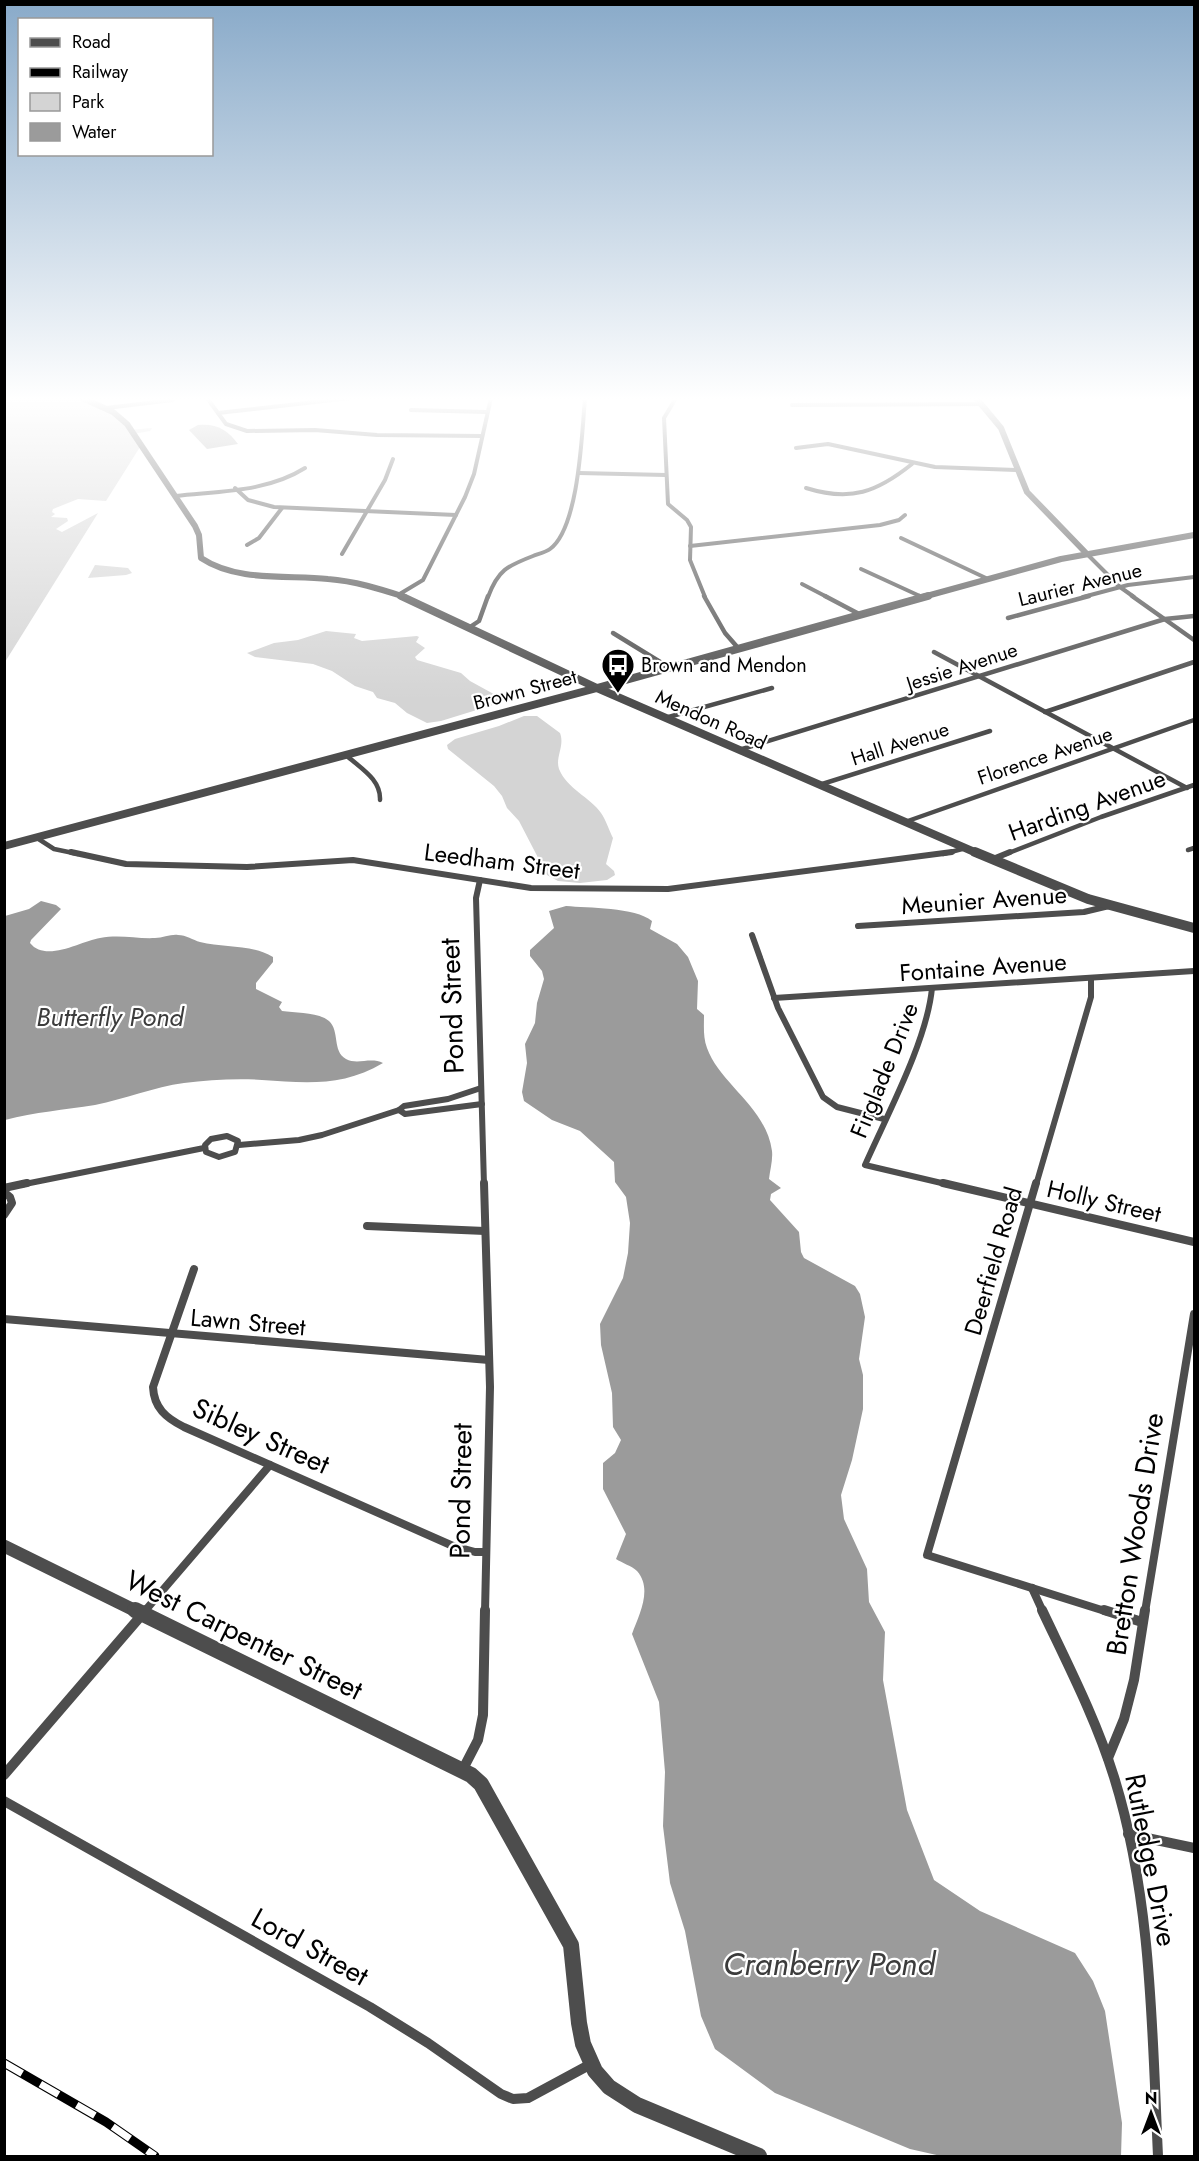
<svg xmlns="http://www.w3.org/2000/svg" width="1199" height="2161" font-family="Jost,sans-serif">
  <rect width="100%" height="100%" fill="#fff"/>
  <g fill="#d4d4d4">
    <polygon points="5,398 80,398 120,417 129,430 152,428 150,431 133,434 140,447 106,501 78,499 53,509 52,512 55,514 51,517 67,518 68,521 56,529 62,532 98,513 5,662"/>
    <polygon points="95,565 128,568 132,573 126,575 88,578"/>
    <polygon points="326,631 356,634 354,638 362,641 417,636 419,637 416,642 425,648 415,657 417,660 461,673 470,681 501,698 496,704 441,721 427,723 407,713 395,703 377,698 373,692 355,686 332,671 313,664 255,657 247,653 274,643 298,640"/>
    <path d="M524,716H537L560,733C565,746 555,757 559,769C567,789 590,797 601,813C606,820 609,830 613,838L606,864L614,871L615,875L607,880L580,883L558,881L547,875L519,821L507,808L502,796L494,786L448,749L447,745L455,739L499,726Z"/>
  </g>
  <g fill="#9b9b9b">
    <path d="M198,425C216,423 228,430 238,444L207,449L189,430Z"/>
    <path d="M41,901L56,905L61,909L31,940L30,943C46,963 81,941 100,938C120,934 136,939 155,938C163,938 171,934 178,935C186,935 193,940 200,942C224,948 251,944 273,957V962L256,983V989L282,1002L279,1007L282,1011C296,1013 318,1012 329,1021C340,1031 332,1051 346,1059C357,1065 371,1057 383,1063C343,1087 306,1083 262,1080C237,1078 209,1080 184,1083C154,1087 125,1099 95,1105C64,1110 35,1112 5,1120V916L29,909Z"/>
    <path d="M566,906C588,908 635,907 652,921L650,929L677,944L688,957L698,981L697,1009L704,1015C704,1027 703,1037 707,1048C720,1084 766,1107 772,1151C773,1160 770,1170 769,1179L781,1188L771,1194L770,1200L799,1232L801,1252L804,1258L855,1286L860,1294L865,1317L859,1359L863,1375V1409L852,1460L841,1495L844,1519L867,1569L869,1602L885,1632L883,1680L907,1810L934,1880L980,1911L1075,1953L1093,1981L1105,2011L1122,2123L1121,2156H941L910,2149L775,2093L715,2049L701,2016L685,1931L670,1883L663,1826L665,1772L659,1702L632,1634C639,1615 653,1589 637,1571C632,1566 622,1563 616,1559L626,1534L603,1489V1463L615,1453L621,1440L613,1427L612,1393L601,1345L600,1324L623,1278L628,1253L630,1223L626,1197L615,1182L614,1162L580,1131L552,1120L524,1101L522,1092L527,1063L525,1044L535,1023L537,1003L544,979L542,971L530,956V950L554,928L549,911Z"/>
  </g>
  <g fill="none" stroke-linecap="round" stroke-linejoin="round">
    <g stroke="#4d4d4d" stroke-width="4">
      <polyline points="207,398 226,424 247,431 315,430 377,435 482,436"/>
      <polyline points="676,398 664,418 668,504 687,520 691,527 690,560 705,597"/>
      <polyline points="792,405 982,404"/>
      <polyline points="106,408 173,400"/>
      <polyline points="411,410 487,412"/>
      <polyline points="218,413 350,398"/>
      <polyline points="796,448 828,444 935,467 1016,470"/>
      <polyline points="579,473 666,475"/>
      <polyline points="235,488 248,500 274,507 456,515"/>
      <path d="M806,488C851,502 877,492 912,464"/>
      <path d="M176,496C220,491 267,492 305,468"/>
      <polyline points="901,538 988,579"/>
      <polyline points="247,545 259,538 282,508"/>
      <polyline points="690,546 880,525 899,520 905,515"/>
      <polyline points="1086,553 1120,587 1134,597"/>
      <polyline points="342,554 385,480 393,459"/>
      <polyline points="861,569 922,597"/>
      <polyline points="802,584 827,597"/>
      <polyline points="398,595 423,580 465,497 474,474 491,398"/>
      <path d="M488,597C498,570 507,566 533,556C538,554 546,552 550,549C579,528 582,432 585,398"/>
      <polyline points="1083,597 1128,585 1194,577"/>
    </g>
    <g stroke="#4d4d4d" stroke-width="4.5">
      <polyline points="704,596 725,633 739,649"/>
      <polyline points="825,596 861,615"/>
      <polyline points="919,596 922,597"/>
      <polyline points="1132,596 1194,640"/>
      <polyline points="1008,618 1089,596"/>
      <polyline points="470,627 479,621 488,596"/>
      <polyline points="613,633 670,668"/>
      <polyline points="934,652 1187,788"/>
      <polyline points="1045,712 1194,662"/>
      <polyline points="665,718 772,688"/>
      <polyline points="739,750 1165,619 1194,616"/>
      <path d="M346,755C360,768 381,779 380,800"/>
      <polyline points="819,785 990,731"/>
      <polyline points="905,822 1194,720"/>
      <polyline points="37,838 54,849 78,854"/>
      <polyline points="1188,850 1194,848"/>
      <polyline points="943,854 966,848"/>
      <polyline points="1006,854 1101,817 1194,785"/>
    </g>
    <g stroke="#4d4d4d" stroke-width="6">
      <polyline points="71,852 126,864 247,867 353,860 531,888 668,889 952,852"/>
      <polyline points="993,859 1010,852"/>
      <polyline points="480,880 476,898 484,1185"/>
      <polyline points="858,926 1084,912 1109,906"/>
      <polyline points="752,935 778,1008 823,1097 837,1107 884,1119"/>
      <path d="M932,988C927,1041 887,1115 865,1165L950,1185"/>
      <polyline points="774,998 1194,971"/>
      <polyline points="481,1088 448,1099 404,1106 399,1110 405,1114 482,1104"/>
      <polygon points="227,1136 238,1141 235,1152 219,1157 206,1152 205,1145 211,1139"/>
      <polyline points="239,1145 299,1140 322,1135 399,1110"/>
      <polyline points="20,1185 204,1148"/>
      <polyline points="1036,1185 1091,997 1091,978"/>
    </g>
    <g stroke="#4d4d4d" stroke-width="8">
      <polyline points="484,1183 490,1387 485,1612"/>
      <polyline points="943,1183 1194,1242"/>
      <polyline points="1036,1183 927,1555 1108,1612"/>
      <polyline points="4,1188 27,1183"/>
      <polyline points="4,1192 10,1197 12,1203 4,1215"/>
      <polyline points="367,1226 485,1231"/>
      <path d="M194,1269L153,1387C154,1408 166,1418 184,1427L453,1546L475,1552H486"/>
      <polyline points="4,1319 489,1360"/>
      <polyline points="1032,1588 1043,1612"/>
      <polyline points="144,1612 270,1465"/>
      <polyline points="1145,1612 1194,1314"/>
    </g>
    <g stroke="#4d4d4d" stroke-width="10">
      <path d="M1042,1610C1068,1665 1096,1719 1114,1777C1152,1899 1152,2030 1158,2156"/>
      <polyline points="1104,1610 1142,1622"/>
      <polyline points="1108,1758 1124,1719 1134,1680 1145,1610"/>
      <polyline points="463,1769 478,1740 483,1715 485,1610"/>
      <polyline points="4,1775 146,1610"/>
      <polyline points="4,1801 370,2007 428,2043 501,2094 513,2099 528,2098 591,2064"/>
      <polyline points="1128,1834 1194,1848"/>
    </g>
    <g stroke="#4d4d4d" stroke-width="6">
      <path d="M82,398L113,412L127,424L195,526L199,535L201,558C237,582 287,575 328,579C355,581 380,589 405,597"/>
      <polyline points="976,398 1001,428 1027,492 1086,553"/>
      <polyline points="923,597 1061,559 1194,535"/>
    </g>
    <g stroke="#4d4d4d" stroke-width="8">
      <polyline points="401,596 597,688 979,854"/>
      <polyline points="4,846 597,688 928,596"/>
    </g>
    <polyline stroke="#4d4d4d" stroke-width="10" points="975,852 1088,899 1194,928"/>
    <polyline stroke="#4d4d4d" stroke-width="13" points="4,1546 138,1612"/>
    <polyline stroke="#4d4d4d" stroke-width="16" points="135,1610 471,1775 481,1784 571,1945 579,2023 583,2044 595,2071 609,2087 637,2105 759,2156"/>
    <g stroke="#000" stroke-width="9">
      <polyline id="rail" points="4,2063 106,2122 155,2156"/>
    </g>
    <use href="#rail" stroke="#fff" stroke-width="7" stroke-dasharray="21" stroke-linecap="butt"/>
  </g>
  <linearGradient id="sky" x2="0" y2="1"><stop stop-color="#89aac9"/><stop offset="0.57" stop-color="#fff"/><stop offset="1" stop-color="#fff" stop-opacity="0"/></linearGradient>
  <rect width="1199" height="700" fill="url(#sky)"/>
  <defs>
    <g id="bus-pin" transform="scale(1.725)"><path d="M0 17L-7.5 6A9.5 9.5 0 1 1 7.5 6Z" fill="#000" stroke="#fff"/><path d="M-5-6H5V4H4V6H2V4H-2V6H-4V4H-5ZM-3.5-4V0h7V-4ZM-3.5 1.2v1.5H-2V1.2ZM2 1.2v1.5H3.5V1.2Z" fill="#fff"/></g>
  </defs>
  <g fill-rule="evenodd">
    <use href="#bus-pin" x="618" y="665"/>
  </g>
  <g text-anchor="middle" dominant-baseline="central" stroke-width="4.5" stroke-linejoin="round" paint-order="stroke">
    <g font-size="20" fill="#000" stroke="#fff">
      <text transform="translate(1080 585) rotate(-14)">Laurier Avenue</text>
      <text transform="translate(962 667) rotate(-18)">Jessie Avenue</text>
      <text transform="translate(525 690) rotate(-15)">Brown Street</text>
      <text transform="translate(711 720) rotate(24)">Mendon Road</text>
      <text transform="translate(900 744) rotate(-18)">Hall Avenue</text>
      <text transform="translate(1045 756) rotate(-19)">Florence Avenue</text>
    </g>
    <g font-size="20" fill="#000" stroke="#fff" text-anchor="start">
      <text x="641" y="665">Brown and Mendon</text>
    </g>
    <g font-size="24" fill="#000" stroke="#fff">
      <text transform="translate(1087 805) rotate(-20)">Harding Avenue</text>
      <text transform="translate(502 861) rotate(7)">Leedham Street</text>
      <text transform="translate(984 900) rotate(-4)">Meunier Avenue</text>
      <text transform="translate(983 967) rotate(-4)">Fontaine Avenue</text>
      <text transform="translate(884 1070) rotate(-68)">Firglade Drive</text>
      <text transform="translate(1104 1201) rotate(13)">Holly Street</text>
      <text transform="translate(993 1261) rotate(-74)">Deerfield Road</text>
      <text transform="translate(248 1322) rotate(5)">Lawn Street</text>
    </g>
    <g font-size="26" font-style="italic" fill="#3c3c3c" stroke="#fff">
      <text x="110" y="1017">Butterfly Pond</text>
    </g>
    <g font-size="28" fill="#000" stroke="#fff">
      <text transform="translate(452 1006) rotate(-92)">Pond Street</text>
      <text transform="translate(261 1436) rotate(24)">Sibley Street</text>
      <text transform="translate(461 1491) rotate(-89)">Pond Street</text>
      <text transform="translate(1135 1534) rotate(-81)">Bretton Woods Drive</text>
      <text transform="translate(244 1635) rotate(26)">West Carpenter Street</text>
      <text transform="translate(1151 1860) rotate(79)">Rutledge Drive</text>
      <text transform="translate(310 1947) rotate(29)">Lord Street</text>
    </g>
    <g font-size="32" font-style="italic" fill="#3c3c3c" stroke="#fff">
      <text x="829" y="1964">Cranberry Pond</text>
    </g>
  </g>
  <rect width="1199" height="2161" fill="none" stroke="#000000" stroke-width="12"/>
  <rect x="18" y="18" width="195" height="138" fill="#ffffff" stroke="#999999" stroke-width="1.5"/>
  <rect x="30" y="38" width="30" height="9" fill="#4d4d4d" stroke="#999999" stroke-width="1.5"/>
  <text x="72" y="48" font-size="18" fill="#000000">Road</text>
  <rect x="30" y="68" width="30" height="9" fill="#000000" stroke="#999999" stroke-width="1.5"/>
  <text x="72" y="78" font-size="18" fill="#000000">Railway</text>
  <rect x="30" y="93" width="30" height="18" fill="#d4d4d4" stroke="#999999" stroke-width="1.5"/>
  <text x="72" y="108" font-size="18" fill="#000000">Park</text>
  <rect x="30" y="123" width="30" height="18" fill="#9b9b9b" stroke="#999999" stroke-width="1.5"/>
  <text x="72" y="138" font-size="18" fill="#000000">Water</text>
  <g transform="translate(1151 2113)" stroke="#ffffff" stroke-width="4.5" paint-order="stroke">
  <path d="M0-4.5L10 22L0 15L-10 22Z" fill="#000000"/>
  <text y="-9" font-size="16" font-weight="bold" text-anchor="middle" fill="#000000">N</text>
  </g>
</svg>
